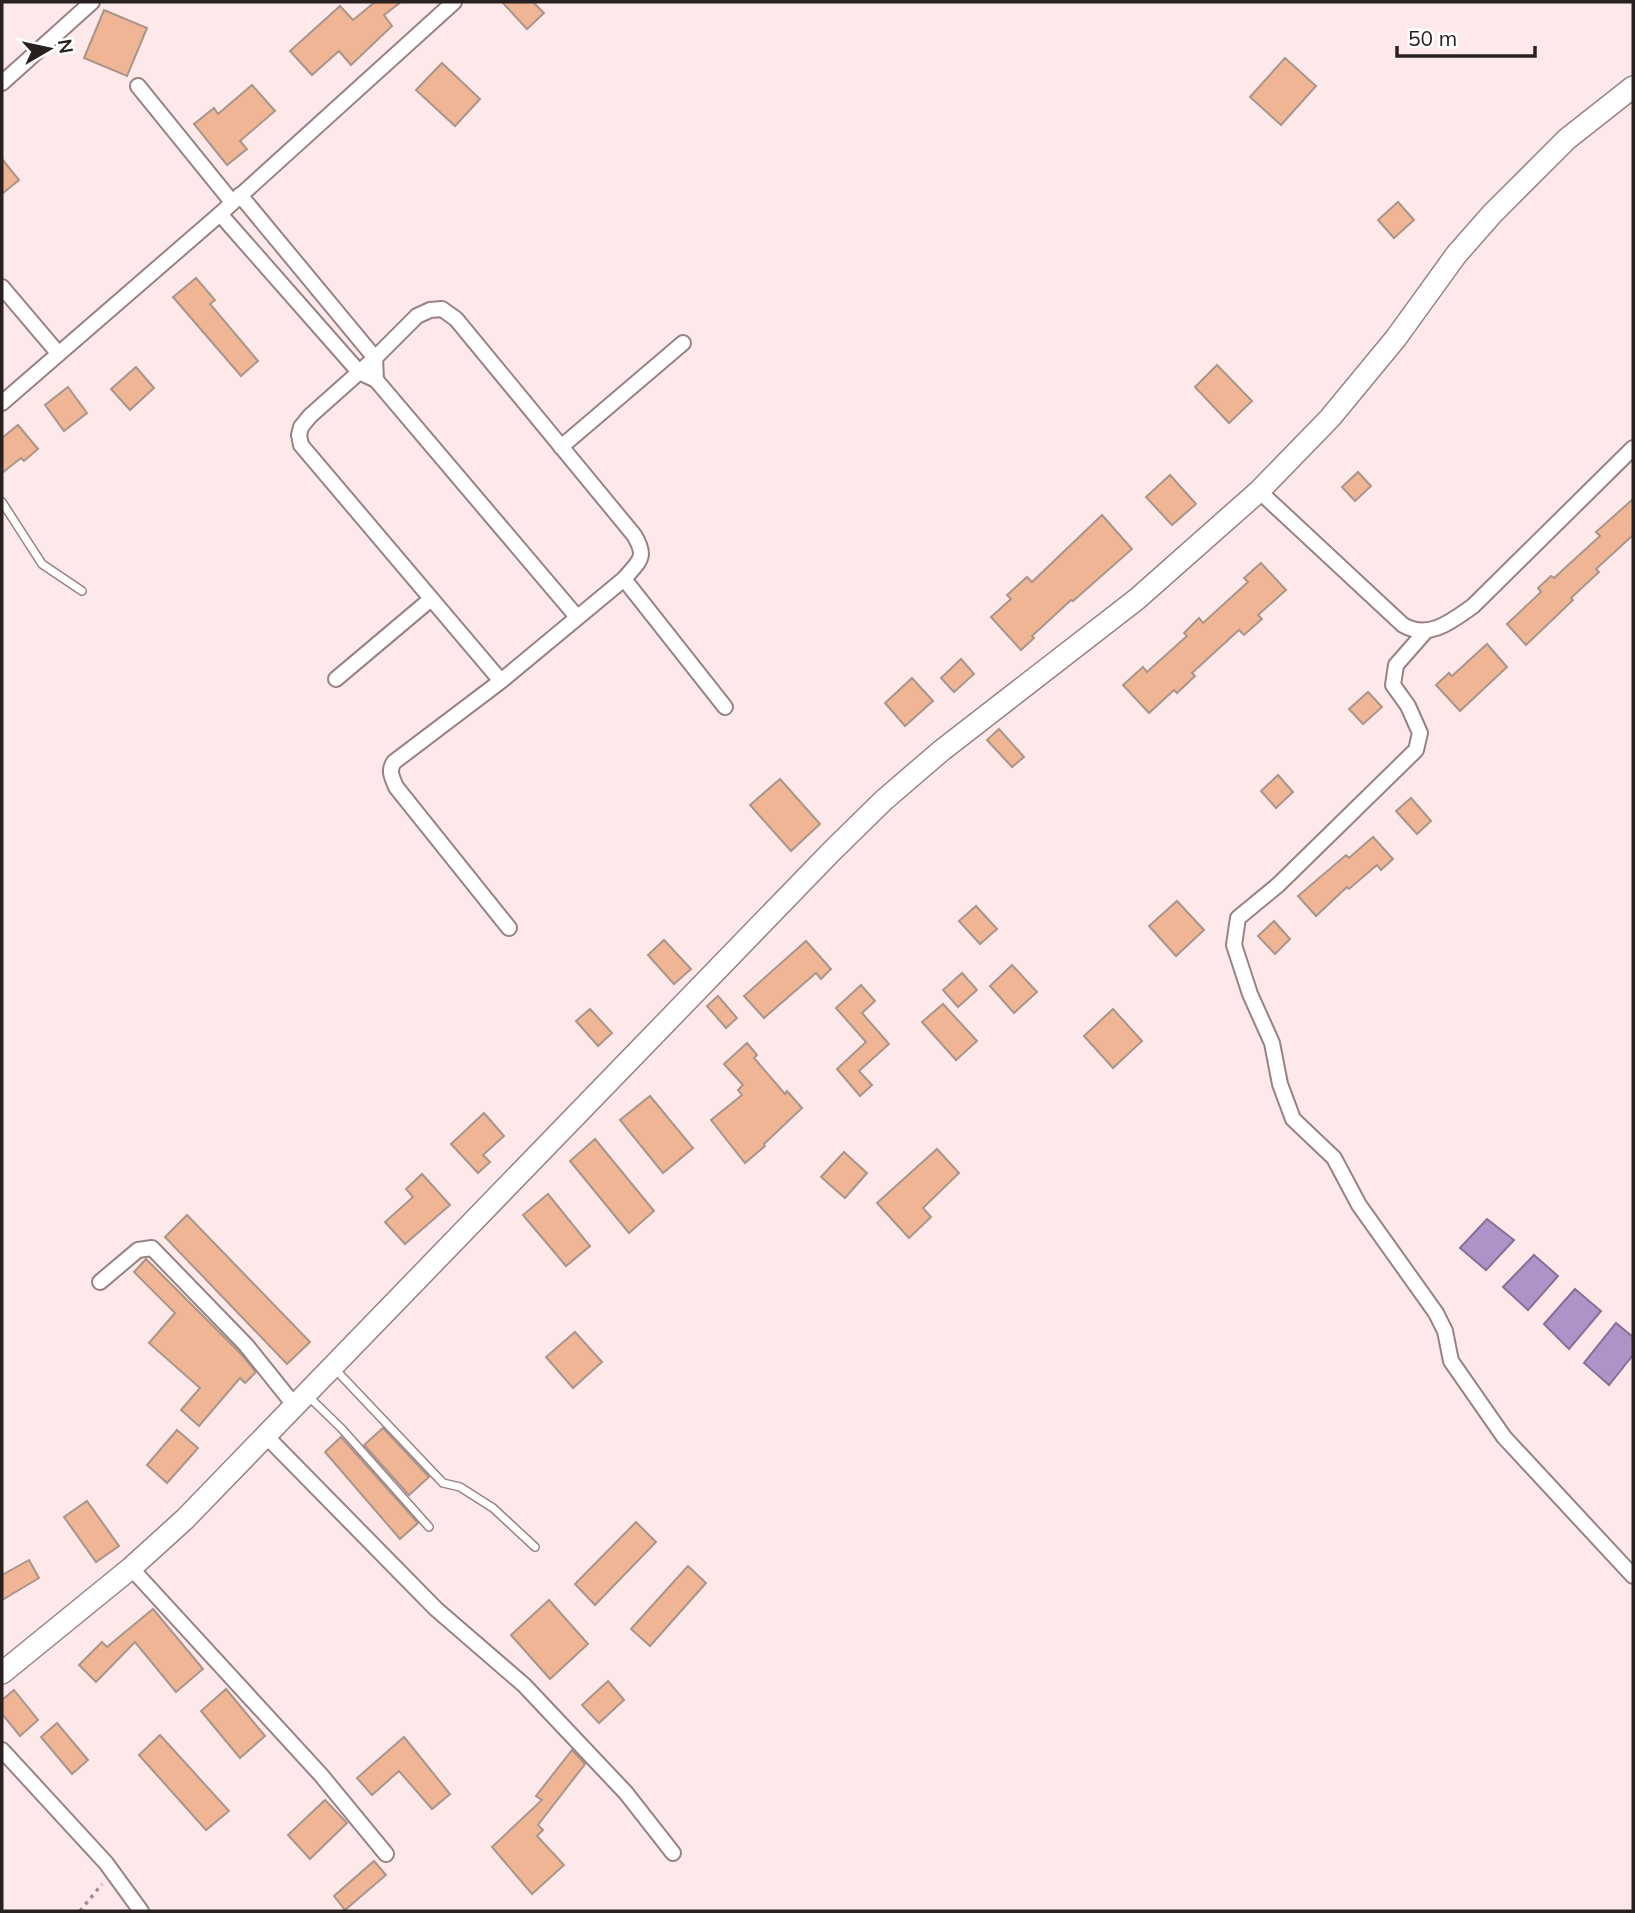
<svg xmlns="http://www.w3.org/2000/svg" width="1635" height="1913" font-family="Mulish,sans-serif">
  <rect width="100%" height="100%" fill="#fde9e9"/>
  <g fill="#ae93c9" stroke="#867096" stroke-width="2">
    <polygon points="1487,1219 1514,1240 1486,1270 1460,1248"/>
    <polygon points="1534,1255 1558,1276 1528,1310 1503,1287"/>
    <polygon points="1575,1289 1601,1311 1569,1349 1544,1324"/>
    <polygon points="1616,1323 1633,1337 1633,1355 1609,1385 1584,1363"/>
  </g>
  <g fill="#f0b594" stroke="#a9958b" stroke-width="2">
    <polygon points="375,2 401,2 384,15 392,26 351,65 339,51 312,75 290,51 340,6 353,20"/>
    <polygon points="502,2 533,2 544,13 527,29"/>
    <polygon points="104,10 147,28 127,76 84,58"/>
    <polygon points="1285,58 1316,86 1281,125 1250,97"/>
    <polygon points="442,63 480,99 455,126 416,90"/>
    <polygon points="252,85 275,111 240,141 247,149 227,165 194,124 214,108 218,114"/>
    <polygon points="2,159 19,180 2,194"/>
    <polygon points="1398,202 1414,220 1394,238 1378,220"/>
    <polygon points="196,278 215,300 210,304 258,361 241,376 173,297"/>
    <polygon points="1217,365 1252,401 1229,423 1195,387"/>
    <polygon points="136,367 154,388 130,410 111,389"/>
    <polygon points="68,387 87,413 64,431 45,405"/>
    <polygon points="18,425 38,449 24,461 21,458 2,473 2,438"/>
    <polygon points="1358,472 1371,486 1355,501 1342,487"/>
    <polygon points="1170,475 1196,504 1172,525 1146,497"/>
    <polygon points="1633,499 1633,535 1596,569 1599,572 1571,598 1573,600 1526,645 1507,624 1541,592 1538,588 1551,576 1554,578 1600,536 1596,532"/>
    <polygon points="1102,515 1132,549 1073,601 1071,600 1032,636 1034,638 1021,650 991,617 1011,599 1007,595 1027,577 1032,582"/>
    <polygon points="1261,563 1286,590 1258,615 1262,619 1244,635 1239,630 1192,673 1195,676 1177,693 1174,690 1149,713 1123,685 1143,667 1147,672 1187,636 1184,633 1199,618 1203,623 1248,582 1244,578"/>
    <polygon points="1487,644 1507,667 1460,711 1436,685 1449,673 1452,676"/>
    <polygon points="961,659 974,674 954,692 941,678"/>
    <polygon points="912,678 933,701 905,726 885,703"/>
    <polygon points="1368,692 1382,707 1363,724 1349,709"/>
    <polygon points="999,729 1024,757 1012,767 987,740"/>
    <polygon points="1278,775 1293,792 1276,808 1261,791"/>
    <polygon points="780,779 820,824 791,851 750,805"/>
    <polygon points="1411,798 1431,821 1417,834 1396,811"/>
    <polygon points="1373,837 1393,859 1381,870 1377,865 1349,889 1347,887 1316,916 1298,896 1346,855 1349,858"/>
    <polygon points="1177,901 1204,930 1176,956 1149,926"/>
    <polygon points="976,906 997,929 980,944 959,921"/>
    <polygon points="1274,921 1290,939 1275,954 1258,936"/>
    <polygon points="664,940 691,969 674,984 648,955"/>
    <polygon points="806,941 831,969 821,979 816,973 764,1018 744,996"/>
    <polygon points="1012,965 1037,992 1014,1013 990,986"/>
    <polygon points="962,973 977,990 958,1007 943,990"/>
    <polygon points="861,985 875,1001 862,1013 889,1044 859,1071 872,1085 860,1096 837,1069 866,1042 836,1008"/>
    <polygon points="718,996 737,1018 726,1028 707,1006"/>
    <polygon points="943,1004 977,1041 956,1060 922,1022"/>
    <polygon points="590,1009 612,1033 598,1046 576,1021"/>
    <polygon points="1113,1009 1142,1041 1113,1068 1084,1036"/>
    <polygon points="747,1043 757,1055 754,1058 785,1094 787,1091 802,1108 764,1144 765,1146 745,1163 711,1120 742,1095 738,1090 743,1085 724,1064"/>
    <polygon points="650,1096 693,1148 663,1173 620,1120"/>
    <polygon points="484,1113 504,1136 483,1155 490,1162 478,1173 451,1144"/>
    <polygon points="595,1139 654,1211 629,1233 570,1161"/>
    <polygon points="937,1149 959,1173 923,1208 931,1217 909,1238 877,1203"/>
    <polygon points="844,1152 867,1173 845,1198 821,1177"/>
    <polygon points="422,1174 450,1205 405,1244 385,1222 413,1197 406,1189"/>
    <polygon points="548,1194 590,1246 566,1266 523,1215"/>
    <polygon points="187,1215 310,1342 287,1364 165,1237"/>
    <polygon points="146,1259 242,1355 256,1372 245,1383 240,1378 199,1426 181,1410 200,1388 149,1343 175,1313 134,1272"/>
    <polygon points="575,1332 602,1362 573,1388 546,1357"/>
    <polygon points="383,1428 429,1477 409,1495 364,1445"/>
    <polygon points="177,1430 198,1448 167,1483 147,1465"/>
    <polygon points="341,1437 418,1523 400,1539 325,1452"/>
    <polygon points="87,1501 119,1546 96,1562 64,1517"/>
    <polygon points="636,1522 656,1542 595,1605 575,1584"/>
    <polygon points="29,1560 39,1578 2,1600 2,1575"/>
    <polygon points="688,1566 706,1583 650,1646 631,1629"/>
    <polygon points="549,1600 588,1644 550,1679 511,1635"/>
    <polygon points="153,1609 203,1669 176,1692 135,1642 96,1682 79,1665 102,1642 107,1647"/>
    <polygon points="608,1681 624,1700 599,1723 582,1705"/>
    <polygon points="226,1689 265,1736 240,1758 201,1711"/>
    <polygon points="14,1690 38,1720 20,1736 2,1714 2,1700"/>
    <polygon points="57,1723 88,1760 72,1774 41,1737"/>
    <polygon points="160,1735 229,1811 206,1830 139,1755"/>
    <polygon points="404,1737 450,1794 432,1809 399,1771 372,1795 357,1778"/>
    <polygon points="572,1750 585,1764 538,1825 543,1830 537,1836 564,1865 532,1894 492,1847 542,1800 536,1796"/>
    <polygon points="325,1800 347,1823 310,1859 288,1835"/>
    <polygon points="374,1861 386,1875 345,1910 334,1896"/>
  </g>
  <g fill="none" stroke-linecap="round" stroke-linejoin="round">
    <g stroke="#998283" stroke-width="10">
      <g id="lane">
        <polyline points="2,502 42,564 82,591"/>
        <polyline points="333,1367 443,1483 460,1487 493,1508 535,1547"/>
        <polyline points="307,1395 342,1429 429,1527"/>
      </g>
    </g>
    <g stroke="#998283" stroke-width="18">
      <g id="street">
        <polyline points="2,83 92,2"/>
        <polyline points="138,86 232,202"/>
        <polyline points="220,214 359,372 376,380 375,358 240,195"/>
        <polyline points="2,287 58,353"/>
        <polyline points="376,380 577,617"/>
        <polyline points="2,403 220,214 454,2"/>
        <polyline points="561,447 683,343"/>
        <path d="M1259,491L1403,625C1429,640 1452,621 1473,606L1633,448"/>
        <polyline points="624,579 725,707"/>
        <polyline points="1425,632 1396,665 1393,685 1408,706 1420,733 1416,750 1278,885 1238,918 1234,945 1250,994 1272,1043 1280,1084 1293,1119 1334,1158 1359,1205 1436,1313 1445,1331 1451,1361 1504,1437 1633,1576"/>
        <polyline points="336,679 431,599"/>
        <path d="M501,681L301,445L299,435L301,427L310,416L375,358L417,316L430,310L442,309L456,319L634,535C648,558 639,561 624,579L501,681L394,762C388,771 392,777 396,787L509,928"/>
        <polyline points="100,1282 138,1250 152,1248 246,1345 295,1406"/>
        <polyline points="266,1436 436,1609 524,1685 626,1793 673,1853"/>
        <polyline points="131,1568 321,1775 386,1854"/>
        <polyline points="2,1750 106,1863 141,1911"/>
      </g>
    </g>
    <g stroke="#998283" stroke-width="24">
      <polyline id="secondary" points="2,1673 131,1568 185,1519 832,851 884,800 941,751 1137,599 1259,491 1330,418 1396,338 1456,255 1492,214 1567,139 1633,87"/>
    </g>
    <polyline stroke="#9e8f8f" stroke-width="3.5" stroke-dasharray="3.5 5" stroke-linecap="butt" points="80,1911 102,1884"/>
    <use href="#lane" stroke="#fff" stroke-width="7"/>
    <use href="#street" stroke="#fff" stroke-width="14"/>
    <use href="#secondary" stroke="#fff" stroke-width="21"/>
  </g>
  <rect width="1635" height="1913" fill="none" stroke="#292020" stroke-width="7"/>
  <g transform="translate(49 49) rotate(81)" stroke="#ffffff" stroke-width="5" paint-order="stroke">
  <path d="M0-5L12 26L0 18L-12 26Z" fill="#292020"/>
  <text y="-10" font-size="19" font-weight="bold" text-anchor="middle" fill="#292020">N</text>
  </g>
  <path d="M1397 46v10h138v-10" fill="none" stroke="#292020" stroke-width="3.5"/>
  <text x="1408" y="46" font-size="21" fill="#292020" stroke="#ffffff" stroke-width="5" paint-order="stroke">50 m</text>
</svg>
